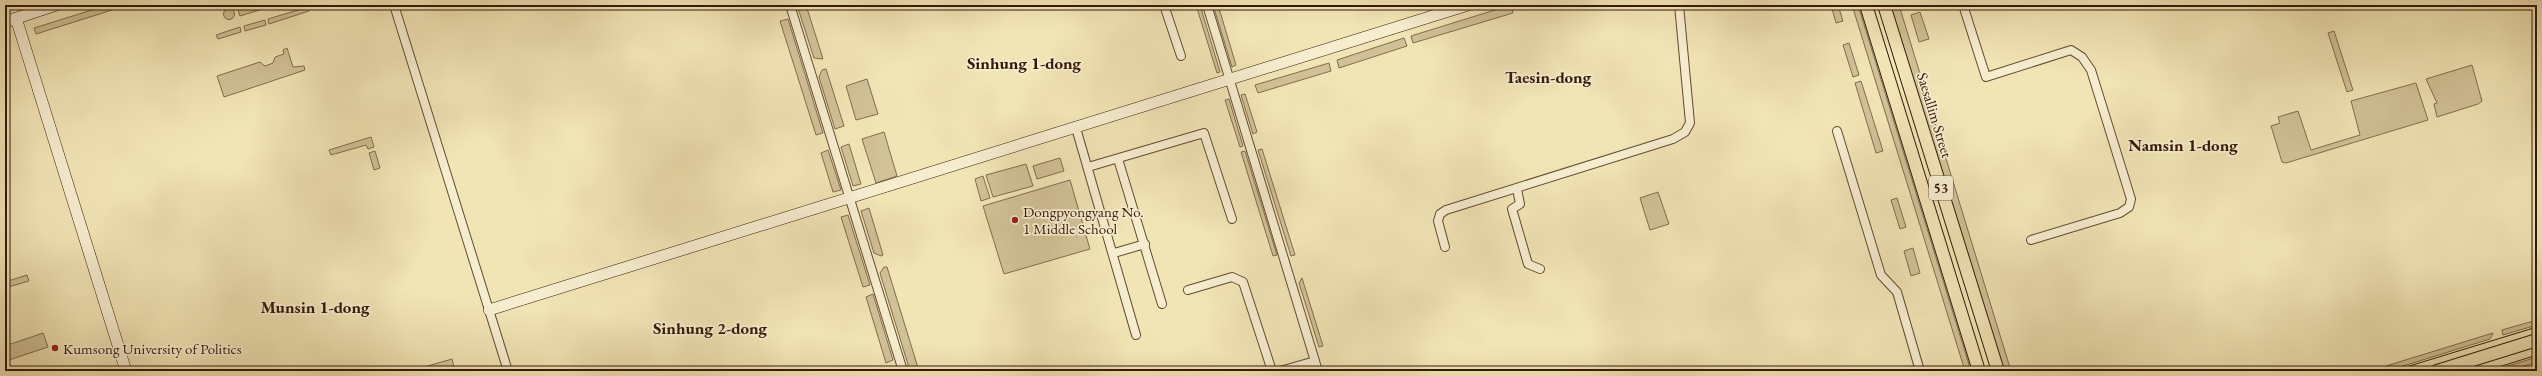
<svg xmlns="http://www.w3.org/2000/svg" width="2542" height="376" font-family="'EB Garamond',serif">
  <rect width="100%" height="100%" fill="#f1e4b5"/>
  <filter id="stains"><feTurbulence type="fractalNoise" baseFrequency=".005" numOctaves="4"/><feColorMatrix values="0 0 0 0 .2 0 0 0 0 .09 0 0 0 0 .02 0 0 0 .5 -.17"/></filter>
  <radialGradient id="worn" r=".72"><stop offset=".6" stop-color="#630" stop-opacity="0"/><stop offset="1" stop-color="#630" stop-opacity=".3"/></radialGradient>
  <g fill="#d1c197" stroke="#826c4f">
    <polygon points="108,5 128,5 36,34 34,28"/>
    <polygon points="244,5 265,5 266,8 240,16 237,7"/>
    <polygon points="797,5 806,5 823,59 814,58"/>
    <polygon points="1196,5 1200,5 1220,72 1217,73"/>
    <polygon points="1213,5 1218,5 1236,65 1232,67"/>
    <polygon points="1511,5 1513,13 1413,43 1411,36"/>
    <polygon points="1831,5 1838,5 1843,21 1836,23"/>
    <polygon points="1852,5 1858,5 1971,371 1965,371"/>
    <polygon points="1890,5 1899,5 2011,371 2003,371"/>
    <polygon points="308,7 309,11 269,24 268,19"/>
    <circle cx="229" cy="14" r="5.5"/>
    <polygon points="1920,12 1929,39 1919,42 1911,15"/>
    <polygon points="788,19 823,133 816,135 780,21"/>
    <polygon points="265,20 266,25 245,31 244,26"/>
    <polygon points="240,27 241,32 218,39 216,35"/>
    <polygon points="2334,31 2353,90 2347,92 2328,33"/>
    <polygon points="1404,38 1407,46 1339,68 1337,60"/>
    <polygon points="1849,43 1859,75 1853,77 1843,45"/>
    <polygon points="287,48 293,67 304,66 305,70 224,97 217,76 260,62 265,66 273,63 275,57 284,54 283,50"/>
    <polygon points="1329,63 1331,71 1258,93 1255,85"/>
    <polygon points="2472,65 2482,101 2478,104 2437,117 2434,104 2437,103 2426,79"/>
    <polygon points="826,69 844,126 835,129 819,77 822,70"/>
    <polygon points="867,79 878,114 856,120 846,86"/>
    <polygon points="1861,81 1883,151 1876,153 1855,83"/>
    <polygon points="2416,83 2428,120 2286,163 2282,162 2271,126 2280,123 2278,117 2298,111 2311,150 2360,135 2351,101"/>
    <polygon points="1245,94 1257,132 1253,134 1241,95"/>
    <polygon points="1229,99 1243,146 1240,147 1225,100"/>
    <polygon points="884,132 897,176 876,183 862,139"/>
    <polygon points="371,137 374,147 368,149 366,145 331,155 329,150"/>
    <polygon points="849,144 861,184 853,186 841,147"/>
    <polygon points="1262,149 1295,255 1291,256 1258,150"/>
    <polygon points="828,150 841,190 833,192 821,153"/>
    <polygon points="375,151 380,168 374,170 369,153"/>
    <polygon points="1245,151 1277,255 1273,256 1241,152"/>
    <polygon points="1060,158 1064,171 1037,179 1033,166"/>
    <polygon points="1026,164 1033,186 993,197 986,175"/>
    <polygon points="983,176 990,198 981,201 975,179"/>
    <polygon points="1070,180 1090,249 1004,274 983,206"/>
    <polygon points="1658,192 1669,224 1650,230 1640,198"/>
    <polygon points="1897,198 1906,227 1900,229 1891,200"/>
    <polygon points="869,208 883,255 881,256 874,253 861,211"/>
    <polygon points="848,215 870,285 863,287 841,217"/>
    <polygon points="1913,248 1920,273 1911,276 1904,251"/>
    <polygon points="884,267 887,267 919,371 910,371 880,273"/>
    <polygon points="27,275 29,281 5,288 5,282"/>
    <polygon points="1302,278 1323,346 1319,347 1299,283"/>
    <polygon points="873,294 893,360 886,363 866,297"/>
    <polygon points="2537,320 2537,325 2503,335 2502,330"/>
    <polygon points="43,333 48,347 9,360 5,346"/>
    <polygon points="2493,333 2490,339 2387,371 2386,366"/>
    <polygon points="2537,357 2537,362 2509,371 2492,371"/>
    <polygon points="452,359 455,371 410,371"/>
  </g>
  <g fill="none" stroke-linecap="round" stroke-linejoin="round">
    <g stroke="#634b32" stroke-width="10">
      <g id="street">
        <polyline points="394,5 508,371"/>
        <polyline points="790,5 903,371"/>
        <polyline points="1164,5 1181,56"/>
        <polyline points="1207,5 1318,371"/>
        <polyline points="1963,5 1986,77 2071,50 2082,57 2091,70 2131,199 2129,207 2120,213 2031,240"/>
        <polyline points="1076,128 1136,335"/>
        <polyline points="1837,131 1881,275 1897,292 1920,371"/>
        <polyline points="1118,159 1162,304"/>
        <polyline points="1088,167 1204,133 1232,219"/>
        <polyline points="1517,189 1520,204 1512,209 1528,264 1540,269"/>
        <polyline points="1445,247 1438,221 1440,214 1446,210 1673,139 1685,132 1690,123 1679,5"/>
        <polyline points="1114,253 1145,244"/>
        <polyline points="1188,290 1232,277 1243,282 1272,371"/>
        <polyline points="1280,371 1315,361"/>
      </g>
    </g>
    <g stroke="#341807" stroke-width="12">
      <g id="secondary">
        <polyline points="16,18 126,371"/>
        <polyline points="5,22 56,5"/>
        <polyline points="489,310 1468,5"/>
      </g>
    </g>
    <g stroke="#341807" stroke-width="14">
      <g id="primary">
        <polyline points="1866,5 1979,371"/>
        <polyline points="1884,5 1998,371"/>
        <polyline points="2437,371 2537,340"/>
      </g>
    </g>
    <use href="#street" stroke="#f6edcf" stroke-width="8"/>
    <use href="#secondary" stroke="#f6edcf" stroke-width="11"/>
    <use href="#primary" stroke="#f1e4b5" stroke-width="12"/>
    <g stroke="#341807" stroke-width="1">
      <polyline points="2393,371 2537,327"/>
      <polyline points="2486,371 2537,355"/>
    </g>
  </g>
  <g fill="#8f2418" stroke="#f6edcf" stroke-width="1.5">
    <circle cx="1015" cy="220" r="4"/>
    <circle cx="55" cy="348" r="4"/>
  </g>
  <g text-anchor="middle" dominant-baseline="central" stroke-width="3.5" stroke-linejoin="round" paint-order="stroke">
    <rect fill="#f6edcf" stroke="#6e5843" stroke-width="1" x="1929" y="176" width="24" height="24" rx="3"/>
    <g font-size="14" font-weight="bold" fill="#341807">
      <text x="1941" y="188">53</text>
    </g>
    <g font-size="15" fill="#341807" stroke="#f6edcf">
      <text transform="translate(1935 115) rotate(73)">Saesallim Street</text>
    </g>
    <g font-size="15" fill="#341807" stroke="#f6edcf" text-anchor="start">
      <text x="1023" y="211">Dongpyongyang No.<tspan x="1023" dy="17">1 Middle School</tspan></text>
      <text x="63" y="348">Kumsong University of Politics</text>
    </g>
    <g font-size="17" font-weight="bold" fill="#341807" stroke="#f6edcf">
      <text x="1024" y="63">Sinhung 1-dong</text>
      <text x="1548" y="77">Taesin-dong</text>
      <text x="2183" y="145">Namsin 1-dong</text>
      <text x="315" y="307">Munsin 1-dong</text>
      <text x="710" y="328">Sinhung 2-dong</text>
    </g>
  </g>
  <rect width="2542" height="376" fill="none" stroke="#f1e4b5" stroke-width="20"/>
  <rect x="6" y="6" width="2530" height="364" fill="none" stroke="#341807" stroke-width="2"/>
  <rect x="10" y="10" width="2522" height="356" fill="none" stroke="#341807"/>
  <rect width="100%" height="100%" filter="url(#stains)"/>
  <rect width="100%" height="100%" fill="url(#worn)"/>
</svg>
